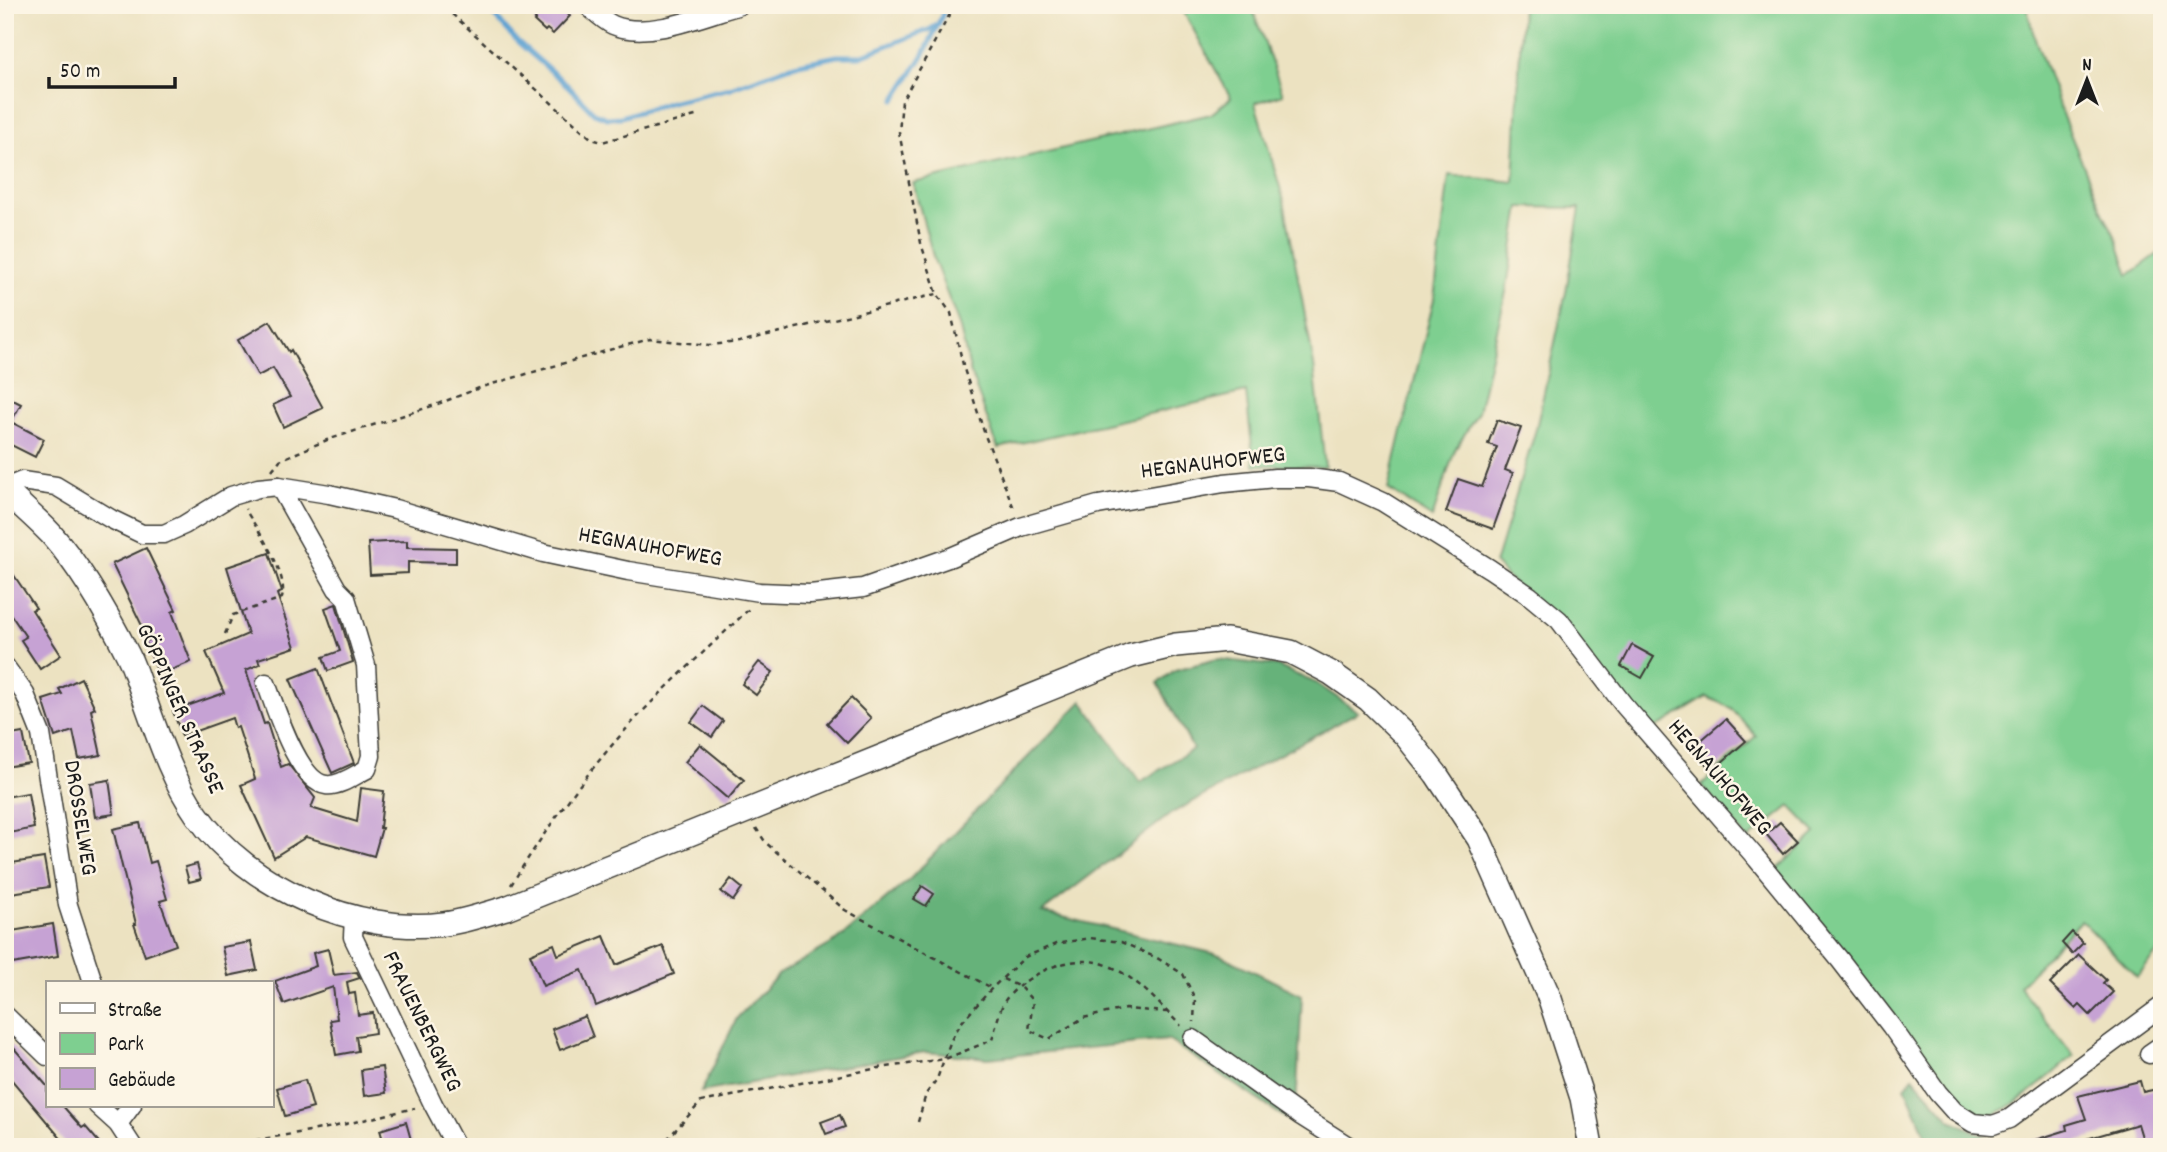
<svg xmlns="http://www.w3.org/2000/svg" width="2167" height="1152" font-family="Dekko,sans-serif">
  <rect width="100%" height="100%" fill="#fcf5e5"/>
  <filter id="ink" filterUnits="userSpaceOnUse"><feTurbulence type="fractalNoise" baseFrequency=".0143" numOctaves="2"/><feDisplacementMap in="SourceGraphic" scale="14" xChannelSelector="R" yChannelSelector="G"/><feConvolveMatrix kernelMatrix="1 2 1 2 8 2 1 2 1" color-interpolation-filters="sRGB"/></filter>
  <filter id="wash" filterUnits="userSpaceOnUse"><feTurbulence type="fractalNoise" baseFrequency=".00686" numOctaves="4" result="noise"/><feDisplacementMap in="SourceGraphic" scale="28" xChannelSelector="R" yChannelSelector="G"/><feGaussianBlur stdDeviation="1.57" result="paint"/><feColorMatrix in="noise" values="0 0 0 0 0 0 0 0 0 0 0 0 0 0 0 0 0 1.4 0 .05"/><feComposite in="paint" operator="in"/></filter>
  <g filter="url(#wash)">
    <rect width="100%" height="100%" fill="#ece2c1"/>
    <g fill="#7ecf90" stroke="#4d7656" stroke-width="2">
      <polygon points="1180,5 1251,5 1283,94 1255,103 1284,201 1314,365 1325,467 1254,465 1246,392 998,448 971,374 959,325 934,260 913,183 1211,114 1231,98"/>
      <path d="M1522,5H2026L2034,36L2064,119L2101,208L2117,240L2129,275L2162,251V947L2137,977L2081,920L2019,986L2074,1056C2054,1071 2008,1117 1983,1116C1971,1115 1963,1109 1954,1102L1776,870L1816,833L1790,806L1748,840L1701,785L1756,736L1731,708L1707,697L1653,730L1495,564L1536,429L1566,292L1580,208L1520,207L1506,292L1478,412L1455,450L1432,518L1388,489L1434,299L1449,175L1514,182Z"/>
    </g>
    <g fill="#66b27a" stroke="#41674b" stroke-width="2">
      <polygon points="1217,659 1277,666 1316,683 1358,712 1172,813 1042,912 1220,955 1302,995 1296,1109 1290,1121 1168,1040 988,1058 925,1052 701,1092 737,1018 779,974 838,940 911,878 1082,701 1140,782 1193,749 1158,683 1175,670"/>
      <polygon points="1913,1077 1951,1120 2008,1147 1909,1147 1927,1138 1905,1087"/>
    </g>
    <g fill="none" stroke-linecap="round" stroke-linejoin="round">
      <g stroke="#5da2d2" stroke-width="5">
        <polyline points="485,5 518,42 568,86 594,113 607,118 621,117 674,101 730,88 794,65 837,56 860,56 931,29 939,23"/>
        <polyline points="895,100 924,54 947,5"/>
      </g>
    </g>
    <g id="blocks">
      <g fill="#c6a2d4">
        <polygon points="520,5 558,5 570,16 553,34 547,29 545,31 534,21 536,19"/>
        <polygon points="270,321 289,352 291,350 323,408 283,427 273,405 290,397 273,368 258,376 238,340"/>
        <polygon points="5,396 21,404 11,422 44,439 35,457 5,442"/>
        <polygon points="1497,420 1521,428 1505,470 1513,473 1493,529 1446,512 1458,479 1482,487 1497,447 1488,444"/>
        <polygon points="407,541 407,547 456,548 456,563 408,562 408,573 370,575 368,543"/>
        <polygon points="146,548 176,610 172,612 191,662 159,675 145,641 149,640 112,564"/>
        <polygon points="269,553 282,592 277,594 295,647 258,659 260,664 246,670 264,724 267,723 281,767 288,764 315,798 311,808 357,822 361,788 384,791 380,828 382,828 374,856 306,837 274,857 241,785 255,779 238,727 235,728 232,718 182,736 173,711 224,693 206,652 248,634 227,567"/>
        <polygon points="5,562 36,608 32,610 61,655 40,669 21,640 26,637 5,606"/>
        <polygon points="336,604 353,662 328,671 323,657 340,651 325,608"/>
        <polygon points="1632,645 1654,657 1642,678 1621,666"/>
        <polygon points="759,662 773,672 756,695 742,684"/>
        <polygon points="318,668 354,763 332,773 290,679"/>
        <polygon points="81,678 95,708 91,710 101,755 79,759 73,731 55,737 43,700 62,694 59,689"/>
        <polygon points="851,698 871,718 847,743 827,723"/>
        <polygon points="703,706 723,721 712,737 691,722"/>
        <polygon points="1726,719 1746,741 1712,771 1692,748"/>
        <polygon points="23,733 29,763 5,767 5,736"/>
        <polygon points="700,744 744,780 728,799 685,762"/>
        <polygon points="109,780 114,814 95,817 90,783"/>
        <polygon points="28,793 34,828 5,834 5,797"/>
        <polygon points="1780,822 1798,841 1783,854 1766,834"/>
        <polygon points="140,823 150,863 156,861 167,899 160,901 176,945 145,956 134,924 136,924 113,829"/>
        <polygon points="44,858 49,887 5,894 5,864"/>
        <polygon points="197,864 201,879 189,882 185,867"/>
        <polygon points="731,879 742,888 733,901 721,892"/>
        <polygon points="922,886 934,894 926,906 914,899"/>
        <polygon points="53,924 58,956 12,964 6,932"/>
        <polygon points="2072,932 2083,943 2072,954 2062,943"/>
        <polygon points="604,936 616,965 663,946 674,974 596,1006 582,970 543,986 530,954 554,944 558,955"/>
        <polygon points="251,942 257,970 228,976 222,947"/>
        <polygon points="328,949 334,975 357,972 360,978 347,982 349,994 355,993 358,1015 373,1013 375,1033 356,1036 358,1051 336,1055 330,1020 337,1019 333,987 284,1004 275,981 316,966 313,953"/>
        <polygon points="2079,955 2106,980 2103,983 2113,992 2090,1015 2080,1005 2076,1009 2050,984"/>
        <polygon points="585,1016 593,1037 560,1050 552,1029"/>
        <polygon points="5,1038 47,1086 47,1105 62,1105 82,1128 85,1126 103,1147 68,1147 5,1072"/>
        <polygon points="382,1067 386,1093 364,1096 361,1070"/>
        <polygon points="305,1080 313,1108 285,1116 277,1088"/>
        <polygon points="2140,1081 2143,1092 2162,1088 2162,1136 2158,1137 2161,1147 2145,1147 2138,1124 2059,1147 2023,1147 2022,1144 2067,1130 2066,1125 2086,1119 2078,1096"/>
        <polygon points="840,1115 845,1127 826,1134 821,1122"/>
        <polygon points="406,1122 413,1147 385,1147 380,1130"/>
      </g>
    </g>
  </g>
  <g filter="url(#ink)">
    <use href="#blocks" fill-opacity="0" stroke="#3b3a35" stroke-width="2"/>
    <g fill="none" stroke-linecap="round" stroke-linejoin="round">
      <g stroke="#3b3a35" stroke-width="21">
        <g id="minor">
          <path d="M587,5C595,12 604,21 613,25C648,40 705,15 740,5"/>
          <polyline points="5,488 22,481 56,486 111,519 142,534 164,534 184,525 231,496 258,488 279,486 329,494 395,509 543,553 628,571 759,592 810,594 863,588 951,557 1021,527 1098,505 1224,483 1275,478 1309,478 1339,482 1383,502 1490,569 1530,596 1559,620 1623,704 1757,859 1840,960 1891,1026 1938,1093 1954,1111 1973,1123 1993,1125 2009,1119 2162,1006"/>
          <polyline points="5,666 25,694 41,734 68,905 93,982"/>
          <path d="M266,683C275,706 298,782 326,785C339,787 355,775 367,769L371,756L366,665L346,598L337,589L279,486"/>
          <polyline points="354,916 353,937 433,1104 456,1147"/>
          <polyline points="5,1015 47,1056"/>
          <polyline points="1193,1039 1301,1116 1350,1147"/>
          <polyline points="2149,1054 2162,1045"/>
          <polyline points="97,1105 118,1124 133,1147"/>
          <polyline points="118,1124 132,1105"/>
        </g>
      </g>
      <g stroke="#3b3a35" stroke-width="26">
        <path id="major" d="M5,490C20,505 37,519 51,534C82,569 107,613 128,655C135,669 139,685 145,700C159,739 173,781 197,815C248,888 357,935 444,924C465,921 486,914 506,908L1131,656L1176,645L1227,640L1291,652L1331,673L1368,699L1406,736L1436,774L1479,839L1550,999L1582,1098L1591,1147"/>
      </g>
      <g stroke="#3b3a35" stroke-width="2.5" stroke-dasharray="5 5" stroke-linecap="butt">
        <polyline points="448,5 452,14 592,139 602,142 699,115"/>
        <polyline points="955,5 902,101 899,132 921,243 937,294 951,313 964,369 986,438 1015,511"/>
        <polyline points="272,470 280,460 327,440 435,405 482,387 616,348 650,339 710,345 739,342 937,294"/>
        <path d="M225,634L233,615L282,598C289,573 258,531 245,509"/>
        <polyline points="756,828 766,843 845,910 992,988"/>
        <path d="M511,885C549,824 593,763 643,711C678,675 715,642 751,607"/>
        <polyline points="1003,979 1020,987 1033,1001 1029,1030 1049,1039 1083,1018 1125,1009 1167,1012"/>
        <polyline points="918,1122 926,1094 937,1079 951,1040 961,1023 992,988 1025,957 1056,944 1090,938 1121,942 1157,958 1183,974 1195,999 1194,1022"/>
        <polyline points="216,1147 333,1127 415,1108"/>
        <path d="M660,1147L701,1102L879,1068L945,1059L992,1040C996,1028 999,1009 1006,999C1029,972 1073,952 1107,965C1137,977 1159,1004 1181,1026"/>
      </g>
      <use href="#minor" stroke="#fff" stroke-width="18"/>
      <use href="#major" stroke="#fff" stroke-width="23"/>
    </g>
  </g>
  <g text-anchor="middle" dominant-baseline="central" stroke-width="5" stroke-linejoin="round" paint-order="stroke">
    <g font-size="24" fill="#1c1c1c" stroke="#fcf5e5">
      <text transform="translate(1213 464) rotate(-7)">HEGNAUHOFWEG</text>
      <text transform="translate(650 548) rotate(10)">HEGNAUHOFWEG</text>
      <text transform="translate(179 709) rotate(66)">GÖPPINGER STRASSE</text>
      <text transform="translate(1719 778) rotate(49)">HEGNAUHOFWEG</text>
      <text transform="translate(79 818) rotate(81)">DROSSELWEG</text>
      <text transform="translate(421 1022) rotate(64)">FRAUENBERGWEG</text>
    </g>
  </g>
  <rect width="2167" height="1152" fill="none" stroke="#fcf5e5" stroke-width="28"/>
  <rect x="46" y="981" width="228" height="126" fill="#fcf5e5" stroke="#a29e95" stroke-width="2"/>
  <rect x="60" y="1003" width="35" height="10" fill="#ffffff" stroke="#a29e95" stroke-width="2"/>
  <text x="108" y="1016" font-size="21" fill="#1c1c1c">Straße</text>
  <rect x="60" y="1033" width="35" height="21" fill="#7ecf90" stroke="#a29e95" stroke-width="2"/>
  <text x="108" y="1050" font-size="21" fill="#1c1c1c">Park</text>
  <rect x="60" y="1068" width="35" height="21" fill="#c6a2d4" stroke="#a29e95" stroke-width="2"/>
  <text x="108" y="1086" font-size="21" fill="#1c1c1c">Gebäude</text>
  <g transform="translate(2087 80)" stroke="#fcf5e5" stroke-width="5" paint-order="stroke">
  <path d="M0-5L12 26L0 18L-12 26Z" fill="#1c1c1c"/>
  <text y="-10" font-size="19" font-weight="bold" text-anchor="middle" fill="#1c1c1c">N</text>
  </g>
  <path d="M49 77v10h126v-10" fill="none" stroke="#1c1c1c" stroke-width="3.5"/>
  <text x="60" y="77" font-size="21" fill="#1c1c1c" stroke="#fcf5e5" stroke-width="5" paint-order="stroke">50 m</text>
</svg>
